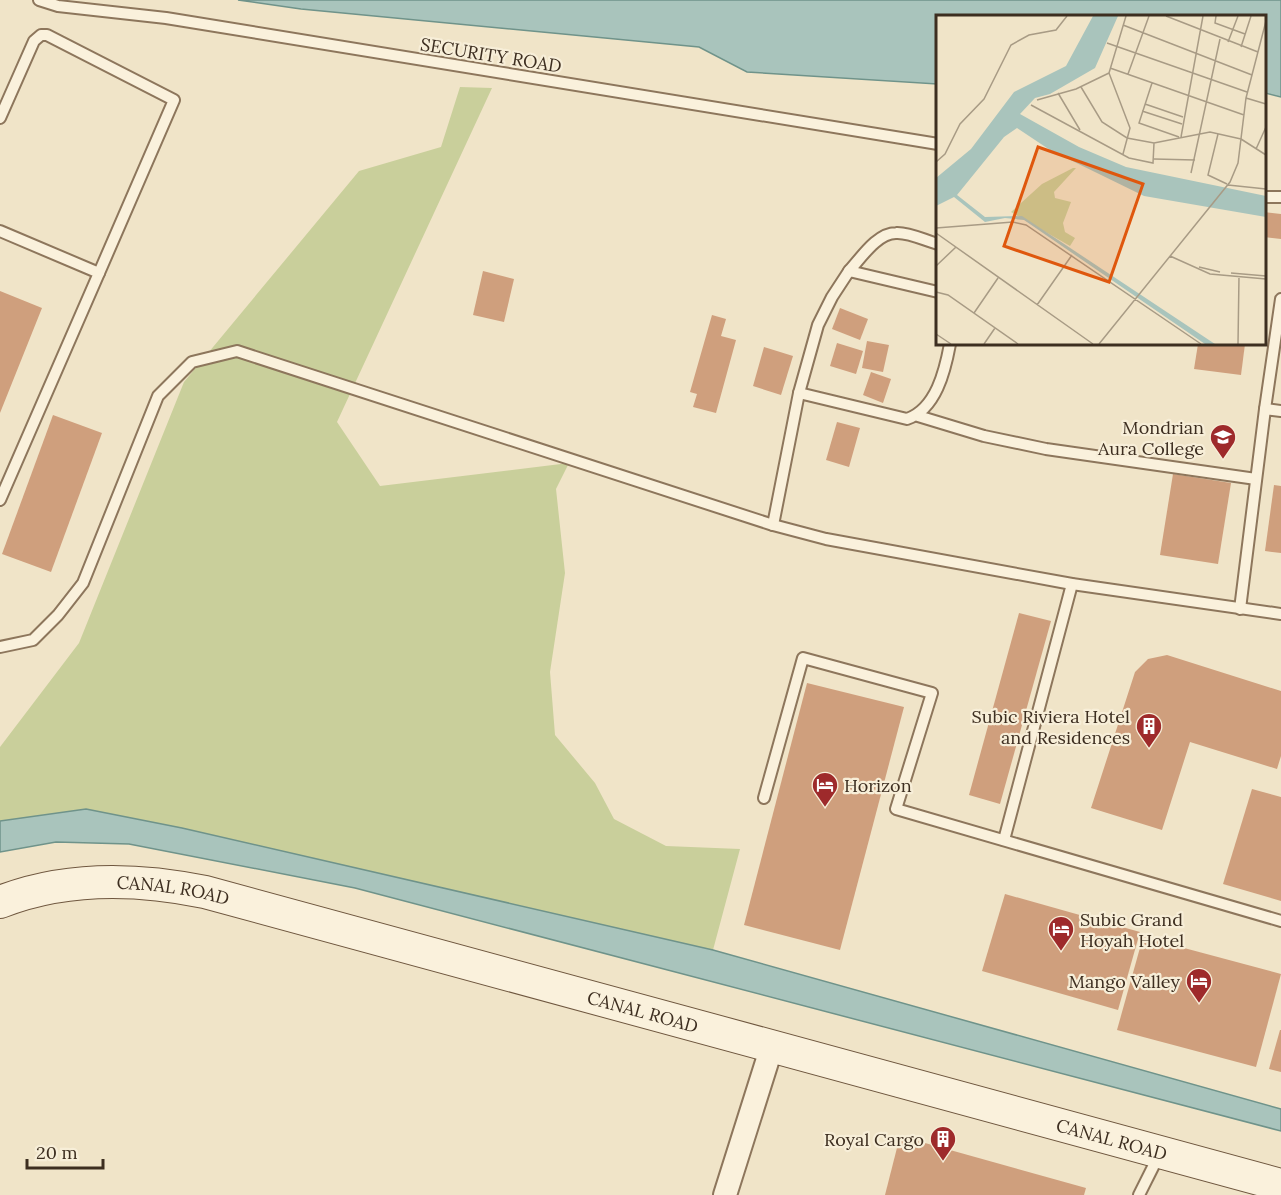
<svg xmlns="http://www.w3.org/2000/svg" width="1281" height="1195" font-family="Lora,serif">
  <rect width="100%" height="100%" fill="#f0e4c8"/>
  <polygon fill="#c9cf9b" points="460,87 492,88 337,422 380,486 569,463 556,489 565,573 550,672 555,735 595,783 614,819 666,846 740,849 713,950 86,809 0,821 0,747 79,643 184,382 359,171 441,147"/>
  <g fill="#a9c4bc" stroke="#6f938a" stroke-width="1.5">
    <polygon points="238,0 1281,0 1281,97 1265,93 1264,16 938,16 937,84 747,72 699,47 301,9"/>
    <polygon points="86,809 182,828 713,950 1281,1109 1281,1131 355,888 129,844 56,842 0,852 0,821"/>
  </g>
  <g fill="#cf9f7d">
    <polygon points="1264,212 1281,214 1281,239 1264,237"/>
    <polygon points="483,271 514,279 504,322 473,315"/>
    <polygon points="0,291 42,308 0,413"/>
    <polygon points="840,308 868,319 860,340 832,329"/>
    <polygon points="712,315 726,319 721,336 736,340 716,413 693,407 697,394 690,392"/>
    <polygon points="867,341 889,345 883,372 862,368"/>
    <polygon points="837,343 863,351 856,374 830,366"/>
    <polygon points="1198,344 1245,344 1241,375 1194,369"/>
    <polygon points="764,347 793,356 781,395 753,386"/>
    <polygon points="871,372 891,379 883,403 863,395"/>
    <polygon points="53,415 102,433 51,572 2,554"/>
    <polygon points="837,422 860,428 849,467 826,460"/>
    <polygon points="1173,474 1231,483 1218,564 1160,555"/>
    <polygon points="1274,485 1281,486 1281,553 1265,551"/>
    <polygon points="1019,613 1051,621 1000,804 969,795"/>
    <polygon points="1167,655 1281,691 1281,756 1277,769 1190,742 1162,830 1091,808 1135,672 1148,659"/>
    <polygon points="807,683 904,707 840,950 744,925"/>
    <polygon points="1252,789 1281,797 1281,901 1223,884"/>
    <polygon points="1005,894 1140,932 1118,1010 982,971"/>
    <polygon points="1143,937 1281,974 1256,1067 1117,1030"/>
    <polygon points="1280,1030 1281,1030 1281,1072 1269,1069"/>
    <polygon points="900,1136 1086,1188 1084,1195 885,1195"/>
  </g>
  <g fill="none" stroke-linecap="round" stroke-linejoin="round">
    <g stroke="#8d765c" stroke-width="14">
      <g id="service">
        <polyline points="39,0 58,6 166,18 938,144"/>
        <polyline points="0,118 34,41 41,35 47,35 174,100 99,273"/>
        <polyline points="1264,197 1281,197"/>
        <polyline points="0,231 99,273 0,500"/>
        <path d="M849,271C861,258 877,233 896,233C909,232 926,241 938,244"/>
        <polyline points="938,292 849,271 832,297 818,325 799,393 773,525 826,539 1072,584 1281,614"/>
        <path d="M799,393L907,419C936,409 945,371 950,344"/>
        <polyline points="1265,409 1281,299"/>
        <polyline points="918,416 984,436 1046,449 1256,479"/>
        <polyline points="1240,609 1265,409 1281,411"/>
        <polyline points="0,647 33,640 58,615 83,583 158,396 192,362 237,351 773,525"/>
        <polyline points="764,798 803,658 932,693 896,809 1281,921"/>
        <polyline points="1004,840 1072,584"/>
        <polyline points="1139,1195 1159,1155"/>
      </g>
    </g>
    <g stroke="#8d765c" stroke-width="26">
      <polyline id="minor" points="725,1195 772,1046"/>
    </g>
    <g stroke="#6f573f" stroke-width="34">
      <g id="secondary">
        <path id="s1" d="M0,902C66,876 137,878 205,892L1281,1185"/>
      </g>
    </g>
    <use href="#service" stroke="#faf1dc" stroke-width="10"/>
    <use href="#minor" stroke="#faf1dc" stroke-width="22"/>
    <use href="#secondary" stroke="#faf1dc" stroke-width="32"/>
  </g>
  <defs>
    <g id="university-pin" transform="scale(1.35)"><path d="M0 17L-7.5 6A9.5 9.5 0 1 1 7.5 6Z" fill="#9e2a2b" stroke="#f7eed8"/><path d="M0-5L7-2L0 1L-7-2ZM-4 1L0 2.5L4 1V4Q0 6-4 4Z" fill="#fff"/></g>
    <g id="building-pin" transform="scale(1.35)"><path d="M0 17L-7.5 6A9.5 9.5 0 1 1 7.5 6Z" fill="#9e2a2b" stroke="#f7eed8"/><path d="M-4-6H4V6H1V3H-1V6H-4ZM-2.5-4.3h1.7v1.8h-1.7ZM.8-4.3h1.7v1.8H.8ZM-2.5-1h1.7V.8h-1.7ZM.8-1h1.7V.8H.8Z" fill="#fff"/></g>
    <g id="hotel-pin" transform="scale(1.35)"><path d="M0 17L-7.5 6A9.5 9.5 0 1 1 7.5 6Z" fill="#9e2a2b" stroke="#f7eed8"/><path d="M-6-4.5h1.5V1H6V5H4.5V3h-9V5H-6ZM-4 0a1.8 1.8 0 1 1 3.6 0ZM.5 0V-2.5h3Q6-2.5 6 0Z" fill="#fff"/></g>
  </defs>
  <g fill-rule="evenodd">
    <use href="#university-pin" x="1223" y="437"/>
    <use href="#building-pin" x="1149" y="726"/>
    <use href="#hotel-pin" x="825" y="785"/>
    <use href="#hotel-pin" x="1061" y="929"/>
    <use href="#hotel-pin" x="1199" y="981"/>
    <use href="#building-pin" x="943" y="1139"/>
  </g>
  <g text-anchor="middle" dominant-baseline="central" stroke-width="4.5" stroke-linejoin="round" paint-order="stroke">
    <g font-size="18" fill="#3d2e20" stroke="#f7eed8">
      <text transform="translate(491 55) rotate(9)">SECURITY ROAD</text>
      <text stroke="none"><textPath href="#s1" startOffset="176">CANAL ROAD</textPath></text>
      <text stroke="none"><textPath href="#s1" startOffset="662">CANAL ROAD</textPath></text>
      <text stroke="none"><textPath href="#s1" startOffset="1148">CANAL ROAD</textPath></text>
    </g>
    <g font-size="18" fill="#3d2e20" stroke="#f7eed8" text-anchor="end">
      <text x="1204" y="427">Mondrian<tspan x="1204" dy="21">Aura College</tspan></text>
      <text x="1130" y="716">Subic Riviera Hotel<tspan x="1130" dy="21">and Residences</tspan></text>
      <text x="844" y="785" text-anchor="start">Horizon</text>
      <text x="1080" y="919" text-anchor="start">Subic Grand<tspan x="1080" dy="21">Hoyah Hotel</tspan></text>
      <text x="1180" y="981">Mango Valley</text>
      <text x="924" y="1139">Royal Cargo</text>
    </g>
  </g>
  <g transform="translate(936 15)">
    <rect width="330" height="330" fill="#f0e4c8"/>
    <path d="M137,153H140L118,177L119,183L135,187L127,208L129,217L139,223L134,231L75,197L106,169Z" fill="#c9cf9b"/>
    <path d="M157,1H182L159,53L114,79L99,83L84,99L143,132L190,152L330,181V202L208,181L114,135L81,113L68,122L21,180L49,202L86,201L279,329H269L88,205L69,203L49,207L18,182L0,191V163L35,134L78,77L130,51Z" fill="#a9c4bc"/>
    <path fill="none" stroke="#a89b85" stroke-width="1.5" d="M230,1L322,37M280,1L279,8L309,19M187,10L316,60M292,27L302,1M171,28L311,77M305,32L315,1M174,53L308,100M192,59L213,1M216,68L203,108L243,122M145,72L166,107L191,123L218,128L274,117L305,124M122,78L144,115M310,83L330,89M101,85L140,74L173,58M209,89L247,102M95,90L193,143L217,148L218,128M206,96L246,109M282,119L272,160L291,169M245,122L267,1M305,124L330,140M320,134L330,112M187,139L194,113L173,58L190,1M218,144L259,145M0,147L9,139L24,109L48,84L75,30L93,20L120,15L131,1M255,158L284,24M292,170L330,174M0,213L77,207L90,210L265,329M0,218L157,329M234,241L274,259L330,264M0,251L20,232M263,252L284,257M295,258L330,261M0,277L12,280L82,329M101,290L136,240M38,298L62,263M0,319L15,329M48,329L59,313M163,329L294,167L302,148L310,83L330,6M302,329L303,261"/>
    <path fill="#df570d" fill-opacity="0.15" stroke="#df570d" stroke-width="3" d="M102,132L207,169L173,267L68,231Z"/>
    <rect width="330" height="330" fill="none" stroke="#3d2e20" stroke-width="3"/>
  </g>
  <path d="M27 1159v9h76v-9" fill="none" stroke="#3d2e20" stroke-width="3"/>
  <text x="36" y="1159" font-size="18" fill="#3d2e20" stroke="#f7eed8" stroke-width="4.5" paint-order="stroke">20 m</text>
</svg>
